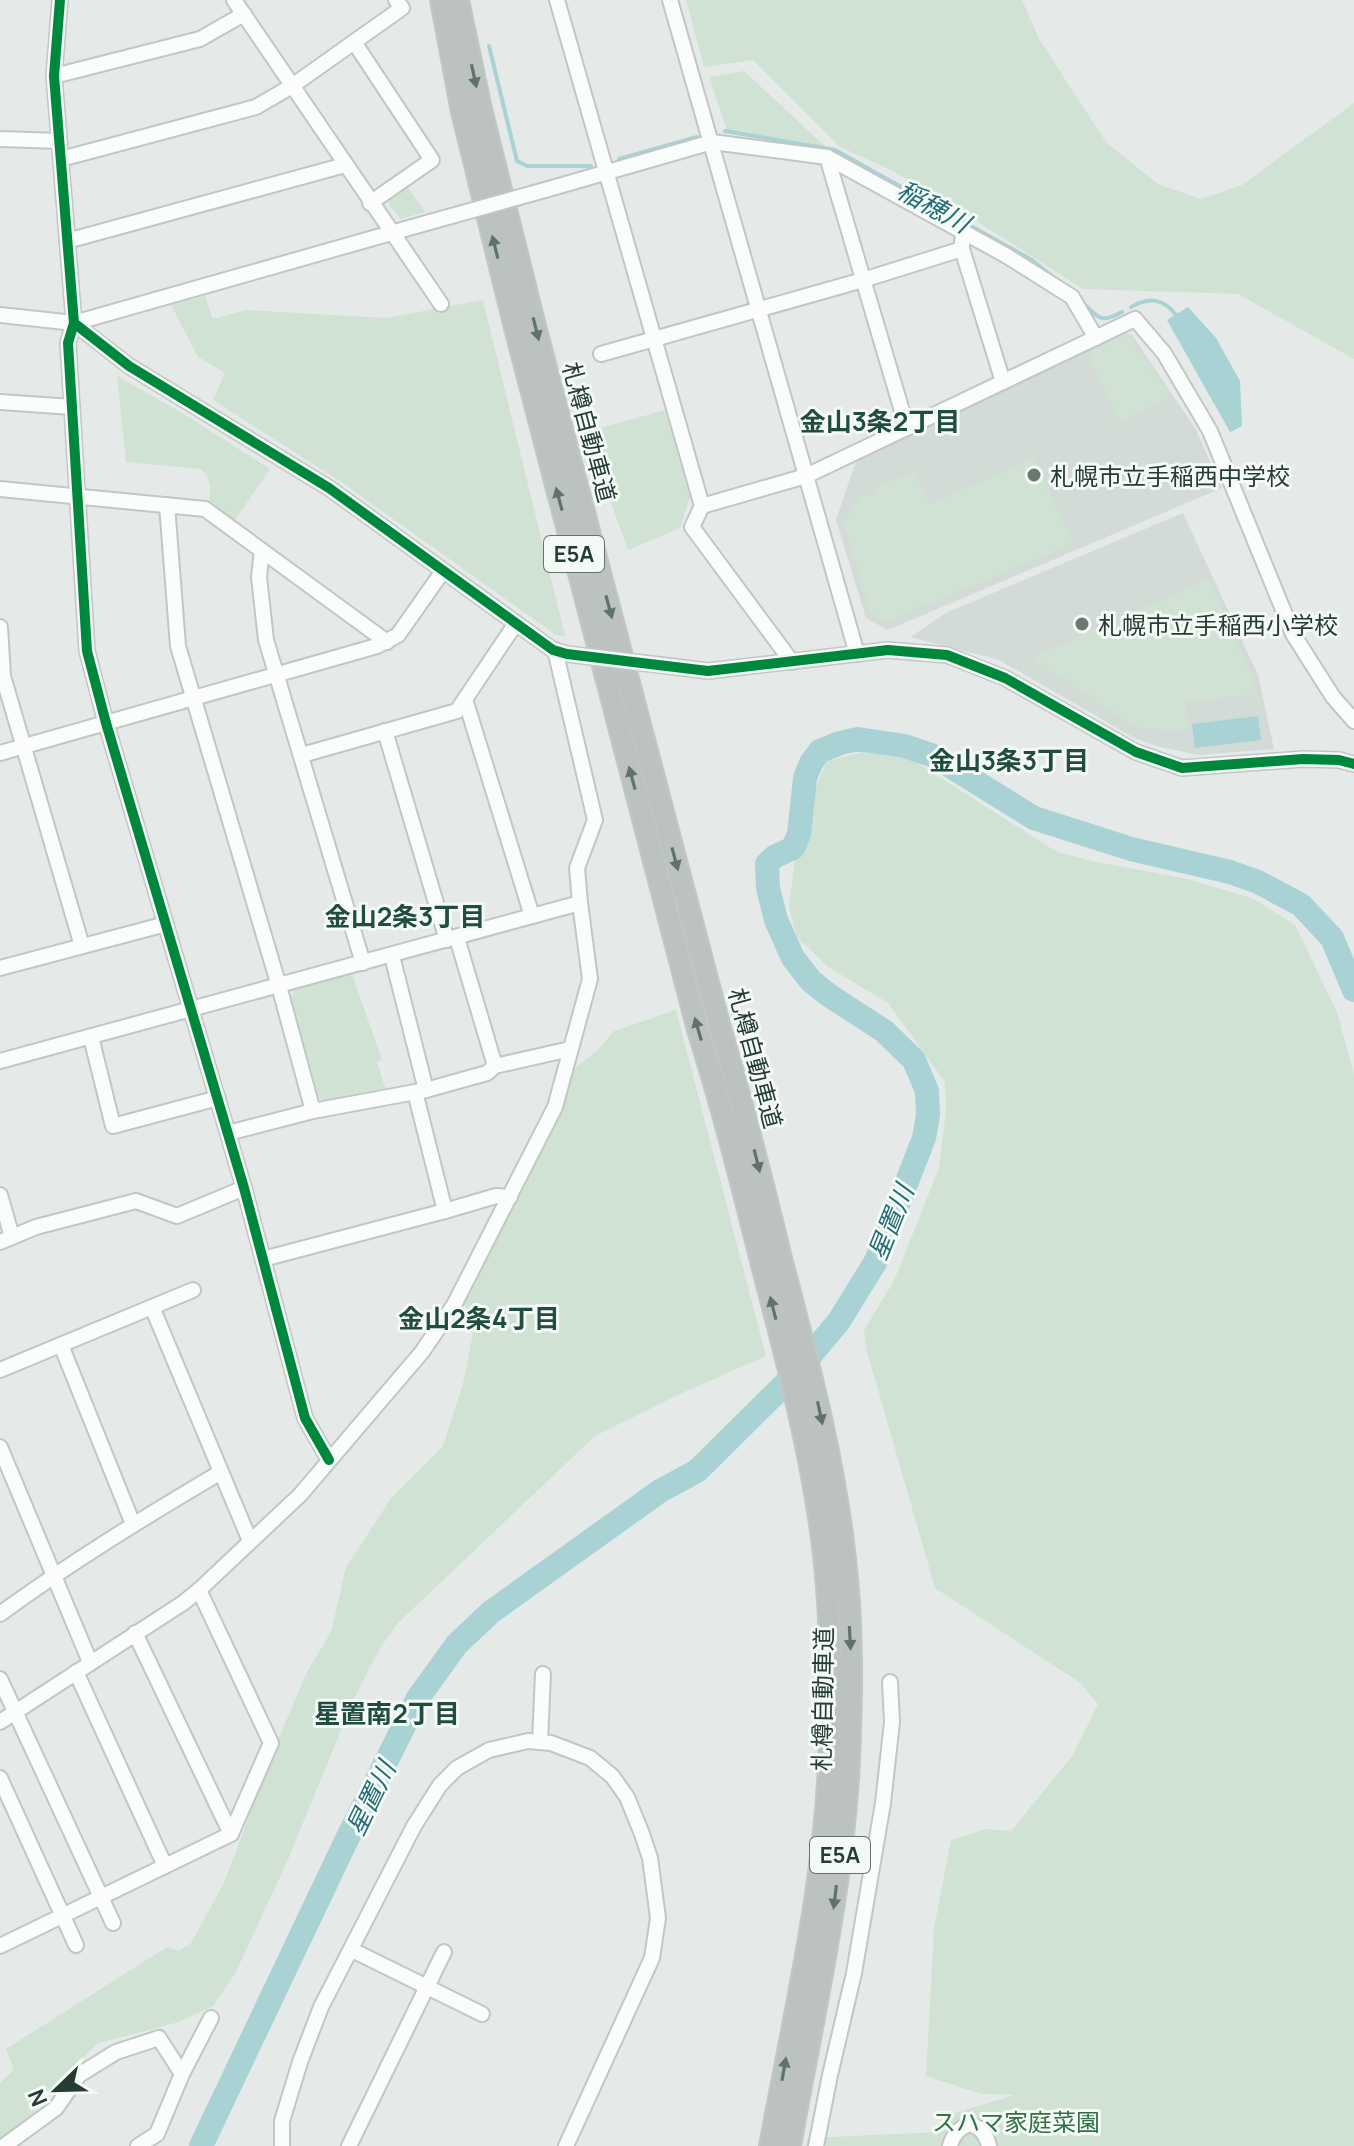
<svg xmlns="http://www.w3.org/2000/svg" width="1354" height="2146" font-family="Manrope,'Noto Sans JP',sans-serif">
  <rect width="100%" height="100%" fill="#e5eae8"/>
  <g fill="#d3dbd7">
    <polygon points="1122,332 1132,335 1195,428 1222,488 888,630 866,618 836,520 856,461"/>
    <polygon points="1183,513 1258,675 1274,749 1198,755 1156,746 1136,739 999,660 910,637 948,612"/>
  </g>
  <g fill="#d0e2d4">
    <polygon points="686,0 1022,0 1039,39 1106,142 1158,184 1201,199 1242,185 1354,103 1354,359 1238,294 1083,289 948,203 891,170 840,147 753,60 704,67"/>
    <polygon points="744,71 829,150 727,130 709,77"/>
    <polygon points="407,186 425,212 401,219 389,205 391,197"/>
    <polygon points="205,296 213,319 246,310 386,318 483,300 565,636 556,635 340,481 213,400 225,373 198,357 171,305"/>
    <polygon points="1124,335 1130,337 1168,393 1167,399 1120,422 1088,353"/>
    <path d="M117,376L179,411L270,469L235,520L209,504C211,489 212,481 201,469L126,462Z"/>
    <polygon points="665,410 690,497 680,528 628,550 609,497 590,431"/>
    <polygon points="1034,458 1073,543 889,621 871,614 843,522 862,493 873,496 878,486 914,472 930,504"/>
    <polygon points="1208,579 1252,676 1256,695 1185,701 1188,731 1137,728 1033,658"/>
    <polygon points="870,750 908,757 1057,852 1092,861 1188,879 1254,899 1295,925 1337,1012 1354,1074 1354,2146 806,2146 808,2138 940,2132 955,2113 1015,2095 981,2094 926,2076 934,1928 951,1840 986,1829 1011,1831 1073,1755 1098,1704 1079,1682 935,1588 866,1348 864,1330 894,1281 939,1168 946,1110 945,1082 888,1003 828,967 796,936 789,905 795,859 811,831 812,795 827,761"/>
    <polygon points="352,974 382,1060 377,1062 385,1088 323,1102 318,1095 291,997 295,990"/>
    <polygon points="676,1010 766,1356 682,1393 595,1436 398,1623 380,1648 353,1701 287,1862 235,1974 213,2006 179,2022 96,2044 37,2110 0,2141 0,2083 14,2070 6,2049 167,1947 179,1951 191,1943 224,1883 278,1740 307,1672 331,1632 346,1567 392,1497 443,1446 464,1380 475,1322 461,1300 567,1074 597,1051 614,1031"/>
  </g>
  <g fill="#a9d2d5">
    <polygon points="1188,307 1216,338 1240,381 1242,426 1230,432 1167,320"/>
    <polygon points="1258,716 1261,740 1195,748 1192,724"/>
  </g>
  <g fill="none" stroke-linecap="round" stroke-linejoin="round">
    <g stroke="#a9d2d5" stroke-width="4">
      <polyline points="489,46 517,161 527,166 591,166"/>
      <polyline points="725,131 835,150 1032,260 1057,280"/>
      <polyline points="619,159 697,137"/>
      <path d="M1082,302C1099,318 1100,324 1122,312"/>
      <path d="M1131,307C1149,297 1163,298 1176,315"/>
    </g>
    <polyline stroke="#a9d2d5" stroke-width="24" points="201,2146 347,1839 418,1698 457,1644 491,1612 660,1491 697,1471 794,1375 839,1321 876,1261 924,1138 928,1115 927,1091 914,1060 884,1031 830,996 811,981 793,958 776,920 768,888 767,864 774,857 793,848 799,834 805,778 811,763 820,751 840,743 858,739 905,746 934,756 1034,818 1131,849 1230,872 1258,882 1301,905 1332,938 1354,990"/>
    <g stroke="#c2c7c5" stroke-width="18">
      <g id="minor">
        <polyline points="60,0 54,76 74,323 68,343 87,651 106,723 244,1188 305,1418 329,1460"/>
        <polyline points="234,0 441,304"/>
        <polyline points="557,0 702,506 692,527 792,662"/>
        <polyline points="670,0 857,654"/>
        <polyline points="354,42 432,160 370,203"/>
        <polyline points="54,76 200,39 244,14"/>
        <polyline points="0,139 59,141"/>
        <polyline points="827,157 907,428"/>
        <polyline points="61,159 256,107 292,86 402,8 396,0"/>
        <polyline points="545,190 712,142 827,157 1007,256 1072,297 1096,338"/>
        <polyline points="962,240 962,249 1003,382"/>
        <polyline points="67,241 345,165"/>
        <polyline points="0,315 74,323 430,222"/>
        <polyline points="74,323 129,366 329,488 553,650 564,653"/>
        <polyline points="601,354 863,280 962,249"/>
        <polyline points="0,402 72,407"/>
        <polyline points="0,489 205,509 387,642"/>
        <polyline points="167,505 178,646 279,986 313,1111"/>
        <polyline points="702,506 806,476 1135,319 1164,353 1210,431 1293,634 1333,697 1354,721"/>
        <polyline points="262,551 259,577 266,640 363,963"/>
        <polyline points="0,627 3,676 82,946"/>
        <polyline points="660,665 708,671 888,650 947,655 1005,678 1136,752 1182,768 1303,759 1339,760 1354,764"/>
        <polyline points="465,699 532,916"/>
        <polyline points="385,731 447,940"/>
        <polyline points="0,753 377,646 398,635 443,571"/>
        <polyline points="302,755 457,711 516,623"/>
        <polyline points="457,938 495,1066"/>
        <polyline points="392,956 426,1090"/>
        <polyline points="0,968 166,924"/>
        <polyline points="91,1037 113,1126 218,1098"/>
        <polyline points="0,1061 580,903"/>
        <polyline points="415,1092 445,1211"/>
        <polyline points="228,1133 313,1111 426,1090 487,1073 495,1066 570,1049"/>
        <polyline points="0,1195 12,1237"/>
        <polyline points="0,1242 36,1227 136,1201 177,1216 244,1188"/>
        <polyline points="263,1259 445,1211 496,1196 510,1197"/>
        <polyline points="152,1307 193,1290"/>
        <polyline points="61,1345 133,1524"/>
        <polyline points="0,1370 152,1307 250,1541"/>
        <polyline points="0,1447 90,1662"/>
        <path d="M0,1614C71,1562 145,1517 221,1472"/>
        <polyline points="135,1633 231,1834"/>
        <polyline points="76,1672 165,1866"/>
        <polyline points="0,1679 113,1923"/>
        <polyline points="0,1722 183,1603 199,1590 300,1495 422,1352 454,1305 555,1107 590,979 580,903 577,868 595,820 555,650"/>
        <polyline points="540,1742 543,1674"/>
        <polyline points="0,1778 76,1945"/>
        <polyline points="0,1946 231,1834 271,1743 199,1590"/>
        <polyline points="352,1950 482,2014"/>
        <polyline points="4,2146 56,2108 79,2075 116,2052 159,2038 182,2074"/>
        <polyline points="138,2146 157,2134 182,2074 211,2018"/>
        <polyline points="282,2146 282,2121 300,2062 321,2007 414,1826 440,1785 457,1768 489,1750 528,1741 551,1743 590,1758 612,1776 627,1797 642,1834 650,1858 658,1918 652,1958 566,2146"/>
        <polyline points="349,2146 444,1952"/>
        <polyline points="816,2146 830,2075 854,1973 883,1803 892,1722 890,1682"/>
        <path d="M950,2146C953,2134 959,2128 970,2124C981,2128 986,2134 989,2146"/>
      </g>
    </g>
    <g stroke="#c1c9c7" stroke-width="24">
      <g id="highway">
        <path d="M441,0L462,112L514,324L698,1030C723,1109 743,1189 763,1269C784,1349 805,1429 818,1511C830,1584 832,1660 830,1734C828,1872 795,2010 770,2146"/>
        <path d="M458,0L481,109L535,326L719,1024C742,1101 762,1180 781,1258C807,1357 834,1457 845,1559C852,1617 852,1676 850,1734C847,1873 814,2010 790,2146"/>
      </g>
    </g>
    <use href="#minor" stroke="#fbfcfc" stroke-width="14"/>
    <use href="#highway" stroke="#bbc2c0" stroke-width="20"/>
    <g stroke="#c2c7c5" stroke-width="18" stroke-linecap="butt">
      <g id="minor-bridge">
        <polyline points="430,222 545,190"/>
        <polyline points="567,654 660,665"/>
      </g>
    </g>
    <use href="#minor-bridge" stroke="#fbfcfc" stroke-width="14"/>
    <g stroke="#f4f9f6" stroke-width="15">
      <g id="cycleway">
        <polyline points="60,0 54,76 74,323 68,343 87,651 106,723 244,1188 305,1418 329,1460"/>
        <polyline points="74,323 129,366 329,488 553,650 567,654 708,671 888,650 947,655 1005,678 1136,752 1182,768 1303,759 1339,760 1354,764"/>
      </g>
    </g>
    <use href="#cycleway" stroke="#00873e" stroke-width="10"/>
  </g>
  <defs><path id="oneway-solid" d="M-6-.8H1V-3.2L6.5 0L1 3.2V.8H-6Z" transform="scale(2)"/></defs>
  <g fill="#60726c">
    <use href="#oneway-solid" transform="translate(474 76) rotate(78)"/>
    <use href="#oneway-solid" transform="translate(495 247) rotate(-104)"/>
    <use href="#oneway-solid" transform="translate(536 329) rotate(76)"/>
    <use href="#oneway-solid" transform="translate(559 499) rotate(-105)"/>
    <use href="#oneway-solid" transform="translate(609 607) rotate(75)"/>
    <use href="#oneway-solid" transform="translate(632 778) rotate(-105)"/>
    <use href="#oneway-solid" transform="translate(675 859) rotate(75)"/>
    <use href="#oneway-solid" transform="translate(698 1029) rotate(-106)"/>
    <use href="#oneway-solid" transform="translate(757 1161) rotate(76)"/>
    <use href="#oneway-solid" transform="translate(773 1308) rotate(-104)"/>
    <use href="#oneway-solid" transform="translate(820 1413) rotate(78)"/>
    <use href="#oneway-solid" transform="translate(850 1638) rotate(87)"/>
    <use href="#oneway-solid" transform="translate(835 1897) rotate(97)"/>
    <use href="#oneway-solid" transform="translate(784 2069) rotate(-80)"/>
  </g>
  <g fill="#687973" stroke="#f4f9f6" stroke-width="3">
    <circle cx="1034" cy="475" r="8"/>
    <circle cx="1082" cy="624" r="8"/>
  </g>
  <g text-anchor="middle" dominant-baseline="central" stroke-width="6" stroke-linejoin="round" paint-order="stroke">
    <g fill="#f4f9f6" stroke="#62756e" stroke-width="2">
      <rect x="544" y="536" width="60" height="36" rx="6"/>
      <rect x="810" y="1837" width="60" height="36" rx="6"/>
    </g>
    <g font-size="22" font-weight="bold" fill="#243c34">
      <text x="574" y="554">E5A</text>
      <text x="840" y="1855">E5A</text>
    </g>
    <g font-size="24" fill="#243c34" stroke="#f4f9f6">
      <text transform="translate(590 432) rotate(75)">札樽自動車道</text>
      <text transform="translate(756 1058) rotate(75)">札樽自動車道</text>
      <text transform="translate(822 1699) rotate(-89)">札樽自動車道</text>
    </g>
    <g font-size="24" fill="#243c34" stroke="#f4f9f6" text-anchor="start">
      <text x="1050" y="475">札幌市立手稲西中学校</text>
      <text x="1098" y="624">札幌市立手稲西小学校</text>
    </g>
    <g font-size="24" fill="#317145" stroke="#f4f9f6">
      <text x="1016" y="2121">スハマ家庭菜園</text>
    </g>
    <g font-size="26" font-style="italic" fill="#226c74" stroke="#f4f9f6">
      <text transform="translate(934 206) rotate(29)">稲穂川</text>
      <text transform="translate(890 1222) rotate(-68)">星置川</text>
      <text transform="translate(370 1798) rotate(-64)">星置川</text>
    </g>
    <g font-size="26" font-weight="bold" fill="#214d40" stroke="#f4f9f6">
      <text x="880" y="421">金山3条2丁目</text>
      <text x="1009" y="760">金山3条3丁目</text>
      <text x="405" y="916">金山2条3丁目</text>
      <text x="479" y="1318">金山2条4丁目</text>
      <text x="387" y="1713">星置南2丁目</text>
    </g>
  </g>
  <g transform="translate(56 2090) rotate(247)" stroke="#f4f9f6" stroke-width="6" paint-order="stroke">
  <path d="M0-6L14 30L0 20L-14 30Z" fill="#243c34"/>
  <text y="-12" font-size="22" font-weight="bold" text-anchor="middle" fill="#243c34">N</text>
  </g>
</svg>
